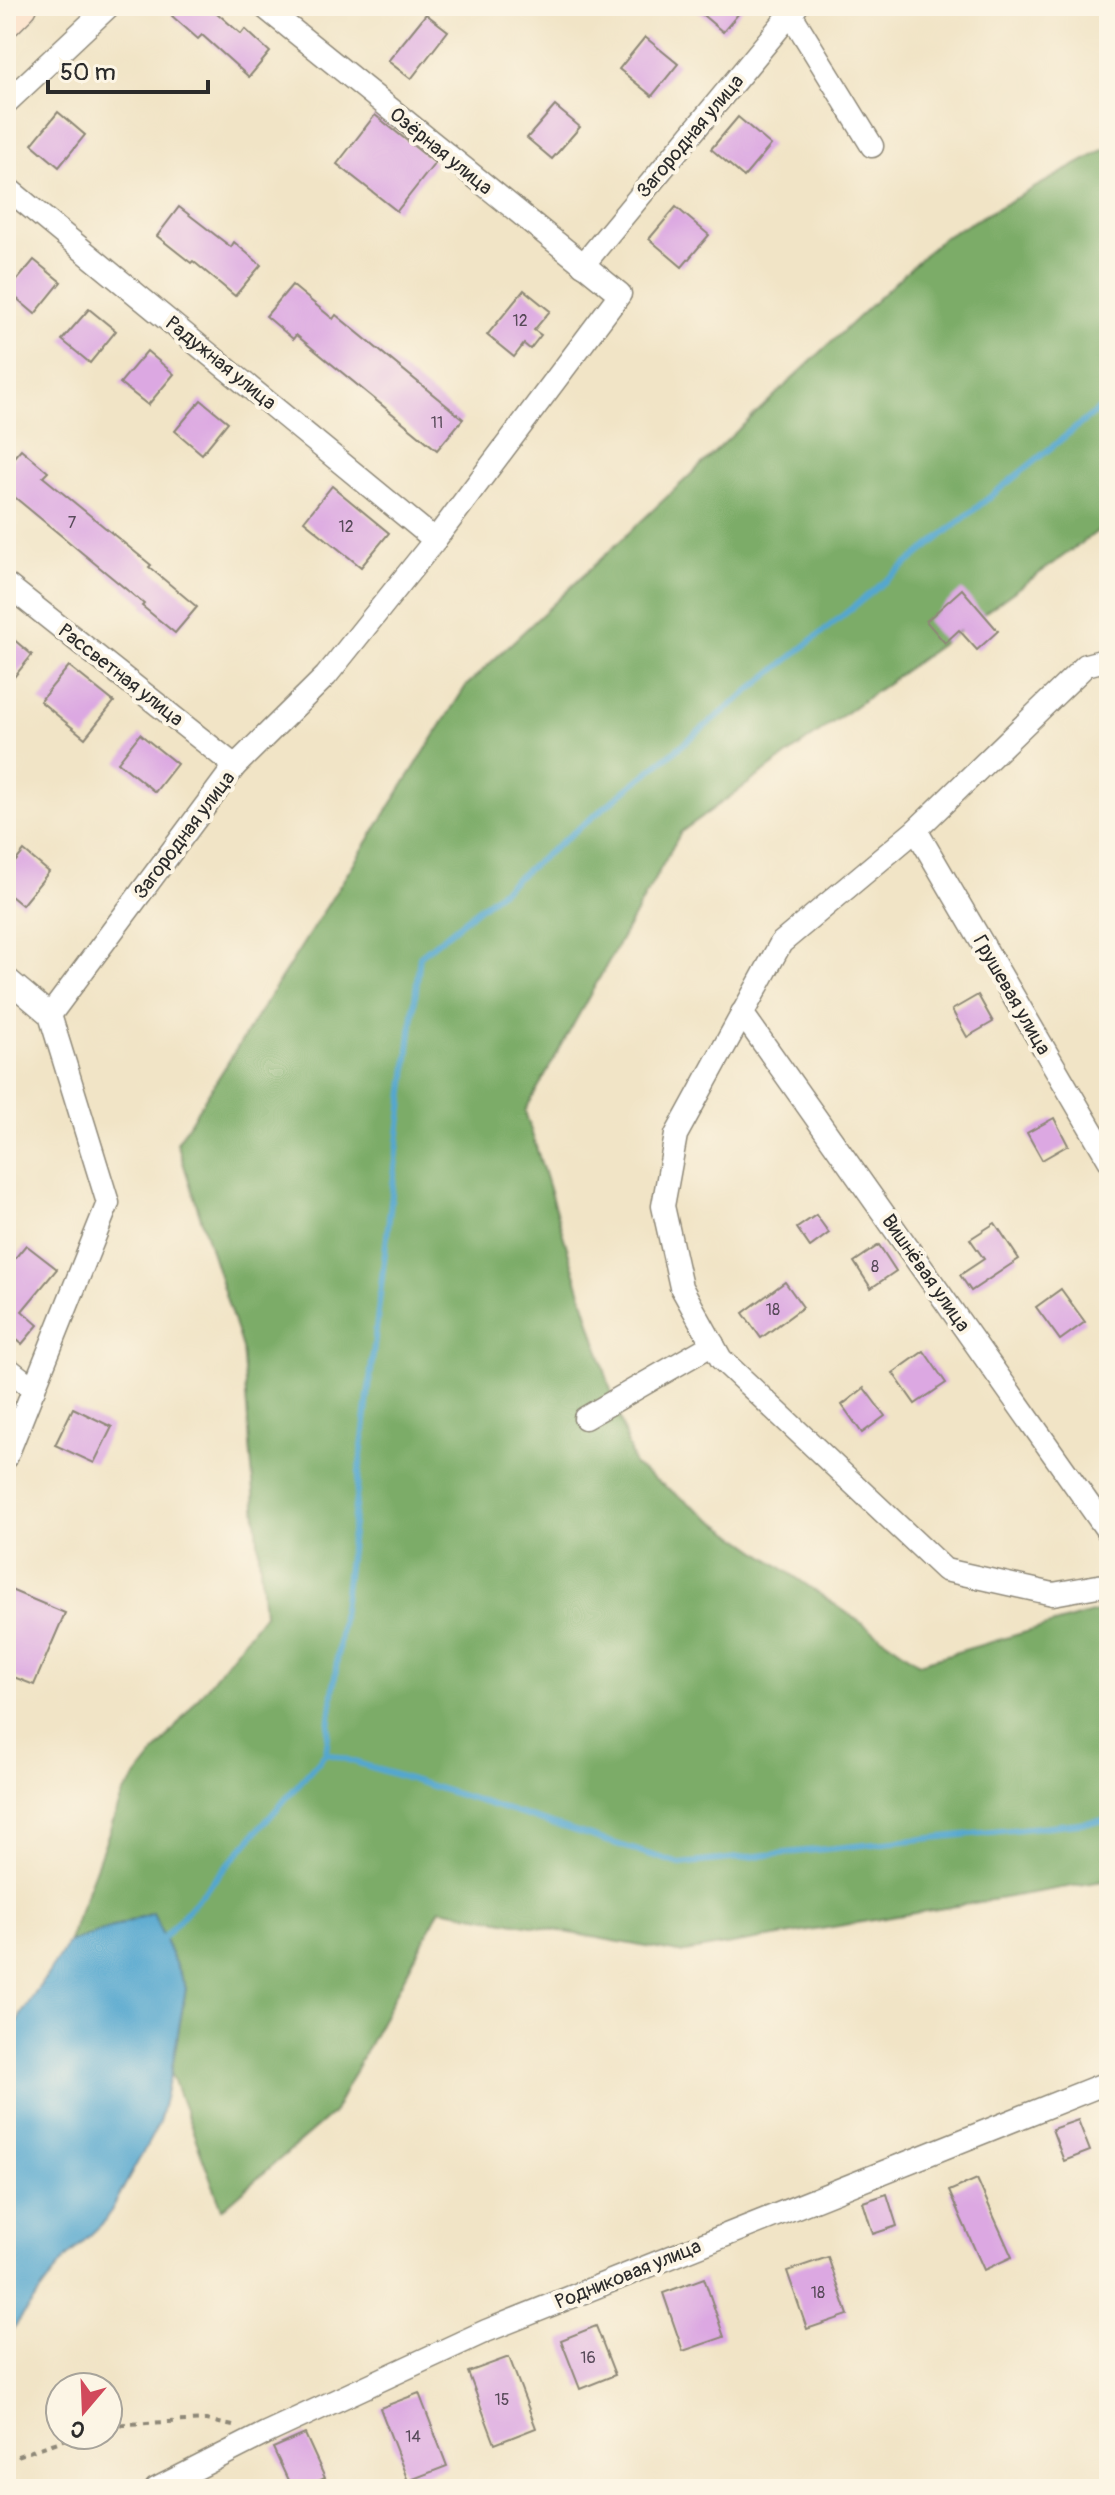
<svg xmlns="http://www.w3.org/2000/svg" width="1115" height="2495" font-family="Pangolin,sans-serif">
  <rect width="100%" height="100%" fill="#fcf5e5"/>
  <filter id="ink" filterUnits="userSpaceOnUse"><feTurbulence type="fractalNoise" baseFrequency=".0125" numOctaves="2"/><feDisplacementMap in="SourceGraphic" scale="16" xChannelSelector="R" yChannelSelector="G"/><feConvolveMatrix kernelMatrix="1 2 1 2 8 2 1 2 1" color-interpolation-filters="sRGB"/></filter>
  <filter id="wash" filterUnits="userSpaceOnUse"><feTurbulence type="fractalNoise" baseFrequency=".006" numOctaves="4" result="noise"/><feDisplacementMap in="SourceGraphic" scale="32" xChannelSelector="R" yChannelSelector="G"/><feGaussianBlur stdDeviation="1.8" result="paint"/><feColorMatrix in="noise" values="0 0 0 0 0 0 0 0 0 0 0 0 0 0 0 0 0 1.4 0 .05"/><feComposite in="paint" operator="in"/></filter>
  <g filter="url(#wash)">
    <rect width="100%" height="100%" fill="#f1e4c6"/>
    <polygon fill="#7bac67" stroke="#536c49" stroke-width="2" points="1109,147 1109,523 681,832 525,1111 634,1465 919,1663 1109,1608 1109,1880 679,1953 440,1909 333,2113 222,2209 171,2073 186,1988 152,1913 68,1943 123,1794 264,1614 242,1348 177,1143 466,686 941,239"/>
    <polygon fill="#54a7cf" stroke="#40697d" stroke-width="2" points="153,1913 186,1988 171,2073 159,2123 106,2220 65,2259 6,2338 6,2038 68,1943"/>
    <g fill="none" stroke-linecap="round" stroke-linejoin="round">
      <g stroke="#54a7cf" stroke-width="6">
        <polyline points="326,1753 680,1864 1109,1820"/>
        <polyline points="159,1943 326,1753 420,956 1109,401"/>
      </g>
    </g>
    <g id="blocks">
      <g fill="#dca8e2">
        <polygon points="181,6 209,6 241,34 245,29 270,52 249,77 202,35 198,39 172,16"/>
        <polygon points="692,6 745,6 723,32"/>
        <polygon points="426,14 448,31 411,79 388,61"/>
        <polygon points="645,37 678,64 652,96 619,69"/>
        <polygon points="555,106 580,127 552,159 527,138"/>
        <polygon points="58,112 85,135 59,167 32,144"/>
        <polygon points="375,115 435,163 397,211 337,164"/>
        <polygon points="738,117 771,145 744,177 711,149"/>
        <polygon points="179,207 231,247 234,242 261,265 235,296 193,261 191,263 157,236"/>
        <polygon points="676,207 709,235 682,267 649,239"/>
        <polygon points="34,260 61,282 35,314 8,291"/>
        <polygon points="292,285 333,319 336,315 463,419 437,450 296,335 293,339 266,316"/>
        <polygon points="524,290 550,311 534,330 541,335 530,349 524,344 514,357 487,335"/>
        <polygon points="89,309 116,331 90,363 62,340"/>
        <polygon points="147,351 174,374 148,405 120,383"/>
        <polygon points="201,400 228,422 202,454 175,431"/>
        <polygon points="21,449 48,472 43,477 151,565 149,567 197,607 175,633 142,606 144,604 6,490 6,466"/>
        <polygon points="332,486 389,533 361,567 304,521"/>
        <polygon points="962,589 998,631 977,650 959,630 945,643 926,621"/>
        <polygon points="6,633 32,655 6,687"/>
        <polygon points="69,666 114,702 85,738 40,701"/>
        <polygon points="140,734 177,764 155,792 118,762"/>
        <polygon points="24,851 49,872 22,905 6,892 6,873"/>
        <polygon points="978,995 993,1022 967,1037 952,1010"/>
        <polygon points="1054,1118 1068,1145 1042,1160 1027,1133"/>
        <polygon points="816,1215 829,1233 810,1247 797,1228"/>
        <polygon points="995,1223 1019,1259 971,1291 960,1275 984,1259 970,1239"/>
        <polygon points="26,1245 57,1269 22,1311 38,1325 22,1344 6,1331 6,1269"/>
        <polygon points="879,1245 896,1271 871,1288 854,1262"/>
        <polygon points="785,1282 803,1307 761,1338 743,1313"/>
        <polygon points="1061,1289 1085,1322 1060,1340 1036,1307"/>
        <polygon points="924,1351 946,1383 915,1404 893,1373"/>
        <polygon points="864,1388 885,1416 862,1433 842,1405"/>
        <polygon points="73,1408 112,1427 94,1463 55,1445"/>
        <polygon points="6,1588 65,1613 34,1685 6,1674"/>
        <polygon points="1078,2120 1090,2151 1064,2161 1052,2129"/>
        <polygon points="977,2179 1012,2257 984,2270 949,2191"/>
        <polygon points="887,2194 897,2226 873,2234 863,2202"/>
        <polygon points="828,2257 848,2315 807,2329 787,2271"/>
        <polygon points="704,2278 724,2337 683,2351 663,2293"/>
        <polygon points="596,2326 615,2375 580,2389 561,2340"/>
        <polygon points="509,2357 536,2428 495,2444 468,2372"/>
        <polygon points="419,2393 447,2466 408,2481 380,2408"/>
        <polygon points="305,2434 325,2478 301,2489 292,2489 273,2448"/>
      </g>
    </g>
  </g>
  <g filter="url(#ink)">
    <use href="#blocks" fill-opacity="0" stroke="#8e8878" stroke-width="2"/>
    <g fill="none" stroke-linecap="round" stroke-linejoin="round">
      <g stroke="#8e8878" stroke-width="25">
        <g id="street">
          <polyline points="786,6 872,146"/>
          <polyline points="6,103 109,6"/>
          <polyline points="6,187 435,540"/>
          <polyline points="583,265 797,6"/>
          <polyline points="6,584 235,766"/>
          <polyline points="1109,659 1086,665 916,830 781,943 676,1135 663,1206 681,1287 721,1359 945,1570 1053,1594 1109,1584"/>
          <polyline points="916,830 1109,1160"/>
          <polyline points="6,978 50,1015"/>
          <polyline points="742,1013 1109,1533"/>
          <polyline points="50,1015 235,766 326,676 435,540 620,294 263,6"/>
          <polyline points="6,1367 34,1389"/>
          <polyline points="585,1418 713,1344"/>
          <polyline points="6,1458 108,1203 50,1015"/>
          <polyline points="156,2489 266,2433 486,2331 1109,2082"/>
        </g>
      </g>
      <g stroke="#8e8878" stroke-width="35">
        <polyline id="secondary" points="6,21 21,6"/>
      </g>
      <g stroke="#8e8878" stroke-width="4" stroke-dasharray="6 6" stroke-linecap="butt">
        <polyline points="108,2425 206,2420 233,2426"/>
        <polyline points="6,2460 78,2435"/>
      </g>
      <use href="#street" stroke="#fff" stroke-width="22"/>
      <use href="#secondary" stroke="#fce5cf" stroke-width="32"/>
    </g>
  </g>
  <g text-anchor="middle" dominant-baseline="central" stroke-width="8" stroke-linejoin="round" paint-order="stroke">
    <g font-size="16" fill="#574a59">
      <text x="520" y="321">12</text>
      <text x="437" y="423">11</text>
      <text x="72" y="523">7</text>
      <text x="346" y="527">12</text>
      <text x="875" y="1267">8</text>
      <text x="773" y="1310">18</text>
      <text x="818" y="2293">18</text>
      <text x="588" y="2358">16</text>
      <text x="502" y="2400">15</text>
      <text x="413" y="2437">14</text>
    </g>
    <g font-size="20" fill="#2b2b2b" stroke="#fcf5e5">
      <text transform="translate(690 136) rotate(-50)">Загородная улица</text>
      <text transform="translate(441 151) rotate(39)">Озёрная улица</text>
      <text transform="translate(221 363) rotate(39)">Радужная улица</text>
      <text transform="translate(121 675) rotate(38)">Рассветная улица</text>
      <text transform="translate(184 835) rotate(-53)">Загородная улица</text>
      <text transform="translate(1012 995) rotate(60)">Грушевая улица</text>
      <text transform="translate(926 1273) rotate(55)">Вишнёвая улица</text>
      <text transform="translate(628 2274) rotate(-22)">Родниковая улица</text>
    </g>
  </g>
  <rect width="1115" height="2495" fill="none" stroke="#fcf5e5" stroke-width="32"/>
  <g transform="translate(84 2411) rotate(199)"><circle r="38" fill="#fcf5e5" stroke="#a8a49b" stroke-width="2"/>
  <path d="M0-6L14 30L0 20L-14 30Z" fill="#d1495b"/>
  <text y="-12" font-size="22" font-weight="bold" text-anchor="middle" fill="#2b2b2b">С</text>
  </g>
  <path d="M48 80v12h160v-12" fill="none" stroke="#2b2b2b" stroke-width="4"/>
  <text x="60" y="80" font-size="24" fill="#2b2b2b" stroke="#fcf5e5" stroke-width="6" paint-order="stroke">50 m</text>
</svg>
